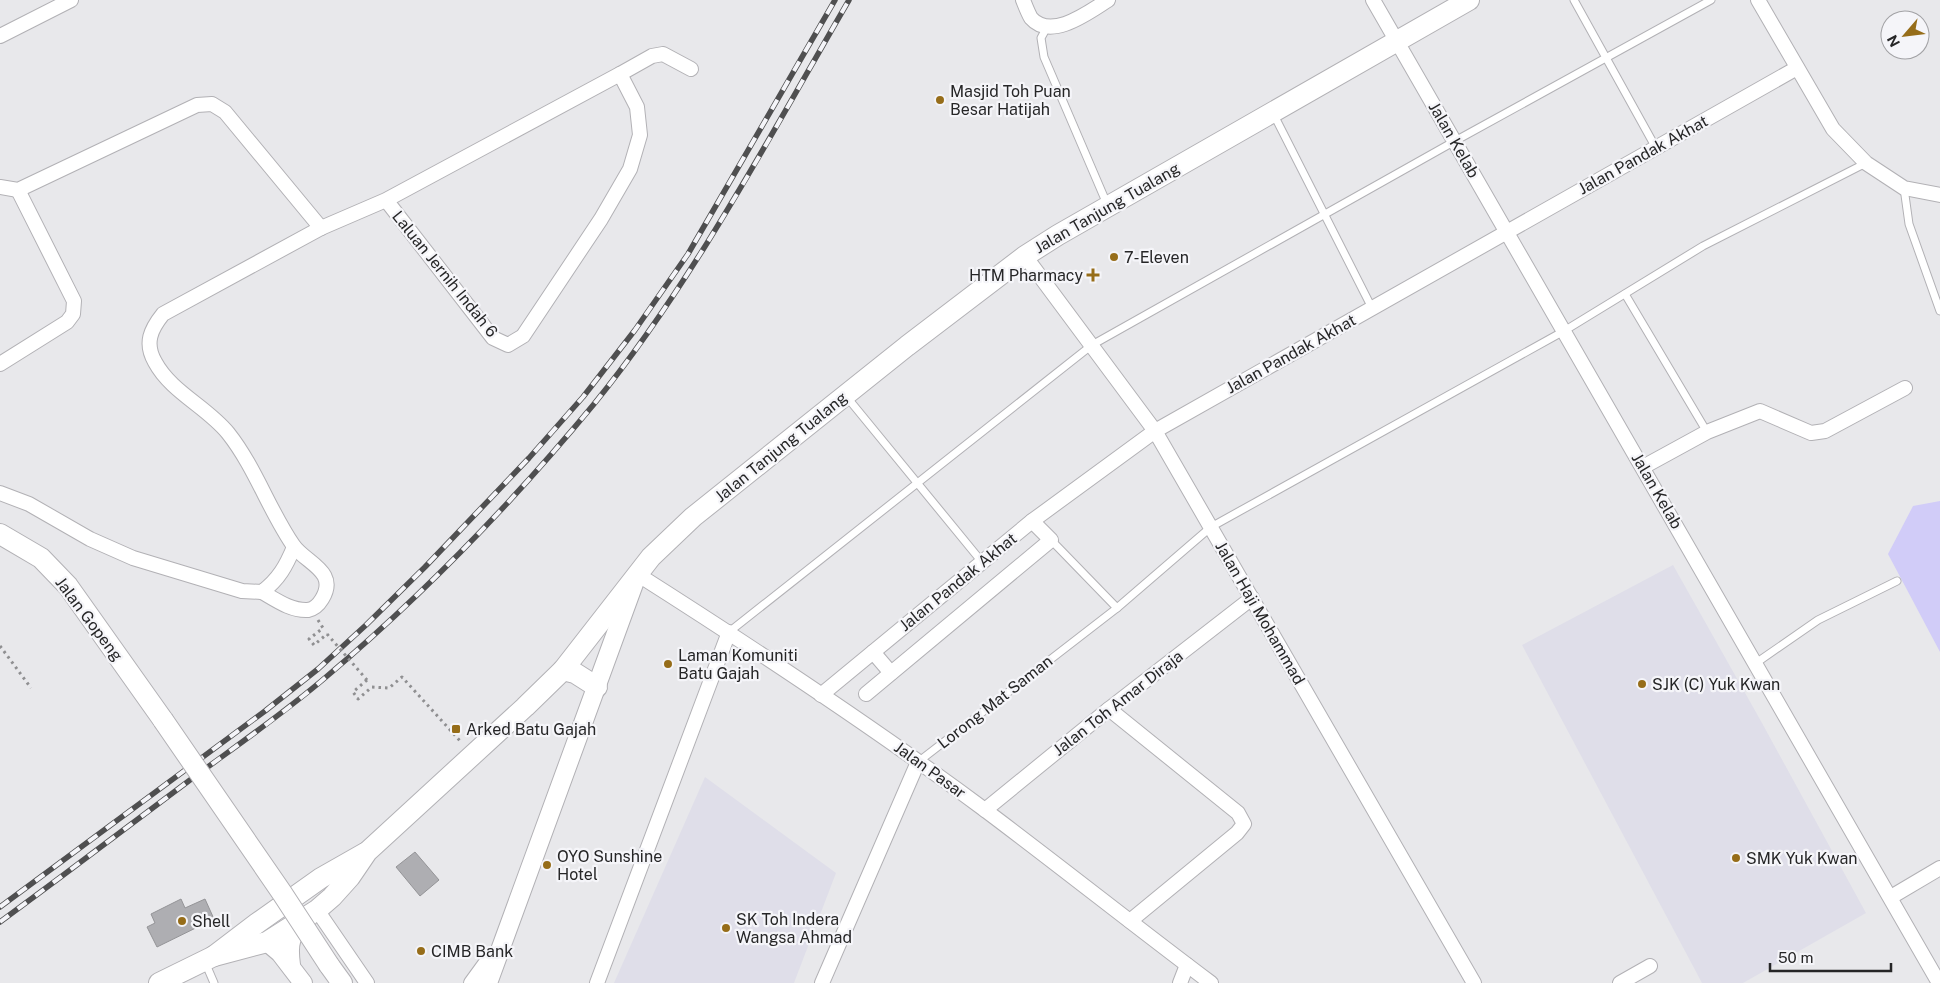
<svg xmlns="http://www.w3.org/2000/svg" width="1940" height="983" font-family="'Public Sans',sans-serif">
  <rect width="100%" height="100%" fill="#e8e8eb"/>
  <g fill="#dfdee9">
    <polygon points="1673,565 1762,723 1866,913 1743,983 1702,983 1522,645"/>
    <polygon points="705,777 836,873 794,983 614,983"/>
  </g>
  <polygon fill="#d1ccf8" points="1940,501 1940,652 1888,554 1913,506"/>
  <g fill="#aeaeb2" stroke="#949497">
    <polygon points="415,852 439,880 420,896 396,867"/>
    <polygon points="181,899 185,908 205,899 214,919 157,947 147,927 155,923 151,914"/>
  </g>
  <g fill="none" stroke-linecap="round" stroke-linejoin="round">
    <g stroke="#b2b1b5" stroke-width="9">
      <g id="service">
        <polyline points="1574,0 1656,148"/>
        <polyline points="1047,27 1041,38 1044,57 1107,204"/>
        <polyline points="1274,115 1372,308"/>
        <polyline points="1904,188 1909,224 1940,311"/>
        <polyline points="1625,294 1707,432"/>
        <polyline points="846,396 982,562"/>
        <polyline points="1051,540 1117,608"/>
        <polyline points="729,632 1092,345 1455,141 1711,0"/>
        <polyline points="1756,663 1818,620 1897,581"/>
        <polyline points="918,762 1117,608 1211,527 1564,331 1703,246 1866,163"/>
        <polyline points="205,962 214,983"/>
      </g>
    </g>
    <g stroke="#b2b1b5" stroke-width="16">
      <g id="minor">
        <path d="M1023,0C1025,5 1028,13 1031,18C1051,41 1089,12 1108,0"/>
        <polyline points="1373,0 1939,983"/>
        <polyline points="1758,0 1833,129 1866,163 1904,188 1940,195"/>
        <polyline points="0,36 71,0"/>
        <polyline points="620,74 652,56 663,54 691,69"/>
        <polyline points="0,187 18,190 197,105 212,104 225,112 321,228"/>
        <polyline points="1025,256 1155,431 1474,983"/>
        <polyline points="0,364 67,322 73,314 74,301 18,190"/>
        <polyline points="1643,467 1707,432 1760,411 1811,433 1825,431 1905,388"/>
        <path d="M0,493L29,504L90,539L133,558L242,591L262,592C279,579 286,566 294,547"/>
        <path d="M637,574C755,649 872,726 985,810C1061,867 1135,926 1211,983"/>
        <path d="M262,592C276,600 291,611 308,610C314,609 319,604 322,599C339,571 305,563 293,545C269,510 255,467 228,433C207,407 171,392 155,362C144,343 151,329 163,314L321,228L386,200L620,74L637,107L640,135L630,169L601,219L523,336L508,345L493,338L386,200"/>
        <polyline points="873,652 891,673"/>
        <polyline points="866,694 1051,540 1032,521"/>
        <polyline points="821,695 1032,521 1155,431 1797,68"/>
        <polyline points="1109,709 1238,813 1244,824 1237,833 1130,921"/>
        <polyline points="985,810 1109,709 1252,598"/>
        <polyline points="1891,897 1940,868"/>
        <polyline points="317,910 367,983"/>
        <polyline points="471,983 487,961 499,952"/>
        <polyline points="597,983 729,632"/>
        <polyline points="822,983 918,762"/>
        <polyline points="1180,983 1187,965"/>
        <polyline points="1620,983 1650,966"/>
      </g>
    </g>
    <g stroke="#b2b1b5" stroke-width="20">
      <g id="tertiary">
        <polyline points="267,942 280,953 303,983"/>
        <path d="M291,965C288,942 290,936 307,920"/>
        <polyline points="488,983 635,581"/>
      </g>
    </g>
    <g stroke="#b2b1b5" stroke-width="22">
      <g id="secondary">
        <polyline points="0,534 41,558 68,586 163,720"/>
        <polyline points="563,670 575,673 597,687"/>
        <polyline points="214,956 267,942 317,910 332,897 350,877 367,852 525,707 563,670 651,557 693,517 907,346 1025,256 1058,235 1469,0"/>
        <polyline points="329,965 342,983"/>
        <polyline points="159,983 214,956 256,924 321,878 365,853"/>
      </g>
    </g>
    <g stroke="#8f8f91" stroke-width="3" stroke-dasharray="2.5 4" stroke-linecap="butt">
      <polyline points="318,620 323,628 309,639 314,645 327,634"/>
      <polyline points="0,646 31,688"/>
      <polyline points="367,680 353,692 358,699 372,687 389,688 402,677 462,743"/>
    </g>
    <use href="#service" stroke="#fff" stroke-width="7"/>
    <use href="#minor" stroke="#fff" stroke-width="14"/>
    <use href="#tertiary" stroke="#fff" stroke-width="18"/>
    <use href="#secondary" stroke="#fff" stroke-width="20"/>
    <g stroke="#4f4f50" stroke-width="5.5">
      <g id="rail">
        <polyline points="0,907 265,711 318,669 366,625 425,567 529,458 583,397 635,330 688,254 835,0"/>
        <path d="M0,922C65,874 130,825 194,777C239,744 284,713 326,677C423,595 513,502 594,404C693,282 770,136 849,0"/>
      </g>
    </g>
    <use href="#rail" stroke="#f5f5f9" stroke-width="4" stroke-dasharray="11" stroke-linecap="butt"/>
    <g stroke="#b2b1b5" stroke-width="22" stroke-linecap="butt">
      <polyline id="secondary-bridge" points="163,720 282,893 329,965"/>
    </g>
    <polyline stroke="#8f8f91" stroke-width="3" stroke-dasharray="2.5 4" stroke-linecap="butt" points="327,634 367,680"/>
    <use href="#secondary-bridge" stroke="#fff" stroke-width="20"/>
  </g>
  <g fill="#966d19" stroke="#f5f5f9" stroke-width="2">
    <circle cx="940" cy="100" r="5"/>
    <circle cx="1114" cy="257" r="5"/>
    <path d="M1090.5 267.5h5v5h5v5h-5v5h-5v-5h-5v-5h5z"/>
    <circle cx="668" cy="664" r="5"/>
    <circle cx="1642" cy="684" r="5"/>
    <rect x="451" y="724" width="10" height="10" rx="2.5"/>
    <circle cx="1736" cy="858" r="5"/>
    <circle cx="547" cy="865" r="5"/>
    <circle cx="182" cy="921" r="5"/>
    <circle cx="726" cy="928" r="5"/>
    <circle cx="421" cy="951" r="5"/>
  </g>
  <g text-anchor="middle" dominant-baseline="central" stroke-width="4.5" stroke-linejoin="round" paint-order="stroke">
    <g font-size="16" fill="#262627" stroke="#f5f5f9" text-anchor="start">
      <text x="950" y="91">Masjid Toh Puan<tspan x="950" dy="18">Besar Hatijah</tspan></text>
      <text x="1124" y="257">7-Eleven</text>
      <text x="1083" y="275" text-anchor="end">HTM Pharmacy</text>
      <text x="678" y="655">Laman Komuniti<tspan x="678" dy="18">Batu Gajah</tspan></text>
      <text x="1652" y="684">SJK (C) Yuk Kwan</text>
      <text x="466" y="729">Arked Batu Gajah</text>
      <text x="557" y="856">OYO Sunshine<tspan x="557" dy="18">Hotel</tspan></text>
      <text x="1746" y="858">SMK Yuk Kwan</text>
      <text x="736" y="919">SK Toh Indera<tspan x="736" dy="18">Wangsa Ahmad</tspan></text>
      <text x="192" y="921">Shell</text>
      <text x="431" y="951">CIMB Bank</text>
    </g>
    <g font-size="16" fill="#262627" stroke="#f5f5f9">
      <text transform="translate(1454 140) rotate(60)">Jalan Kelab</text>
      <text transform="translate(1643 155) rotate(-29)">Jalan Pandak Akhat</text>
      <text transform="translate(1107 208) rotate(-30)">Jalan Tanjung Tualang</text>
      <text transform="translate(445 274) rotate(51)">Laluan Jernih Indah 6</text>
      <text transform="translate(1291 354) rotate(-29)">Jalan Pandak Akhat</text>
      <text transform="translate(781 447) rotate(-39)">Jalan Tanjung Tualang</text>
      <text transform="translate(1657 491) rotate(60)">Jalan Kelab</text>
      <text transform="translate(958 582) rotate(-39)">Jalan Pandak Akhat</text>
      <text transform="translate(1260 613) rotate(60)">Jalan Haji Mohammad</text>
      <text transform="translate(89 619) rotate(53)">Jalan Gopeng</text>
      <text transform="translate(995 702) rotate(-38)">Lorong Mat Saman</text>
      <text transform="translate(1118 703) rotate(-38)">Jalan Toh Amar Diraja</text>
      <text transform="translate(930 770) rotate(36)">Jalan Pasar</text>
    </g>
  </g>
  <g transform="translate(1905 35) rotate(242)"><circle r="24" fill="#f5f5f9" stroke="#a2a2a5"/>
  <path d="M0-4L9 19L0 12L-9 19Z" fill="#966d19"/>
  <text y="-8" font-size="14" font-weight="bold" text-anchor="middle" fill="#262627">N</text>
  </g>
  <path d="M1770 963v8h121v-8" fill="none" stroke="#262627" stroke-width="2.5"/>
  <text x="1778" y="963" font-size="15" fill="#262627" stroke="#f5f5f9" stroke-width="4" paint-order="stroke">50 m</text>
</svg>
